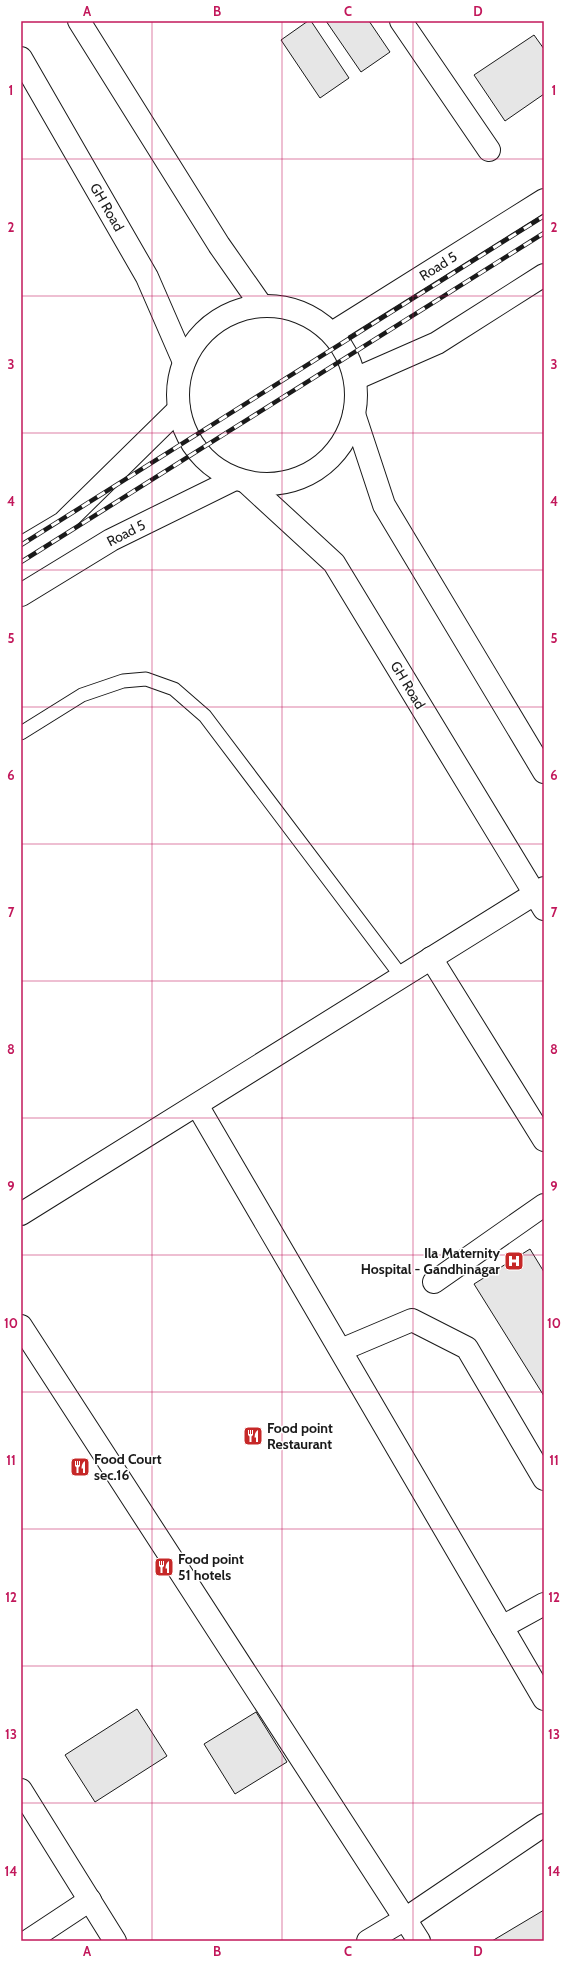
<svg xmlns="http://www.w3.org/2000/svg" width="565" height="1962" font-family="Cabin,sans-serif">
  <rect width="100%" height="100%" fill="#fff"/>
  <g fill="#e6e6e6" stroke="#1a1a1a">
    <polygon points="308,21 311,21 349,78 320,98 281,40"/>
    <polygon points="326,21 369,21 390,52 361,72"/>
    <polygon points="534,35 544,49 544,94 505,121 474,75"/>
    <polygon points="530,1249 544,1272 544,1396 474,1284"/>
    <polygon points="137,1709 167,1756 95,1802 65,1755"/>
    <polygon points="256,1712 287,1762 235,1794 204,1744"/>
    <polygon points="544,1910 544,1941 492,1941"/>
  </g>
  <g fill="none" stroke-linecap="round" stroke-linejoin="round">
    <g stroke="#1a1a1a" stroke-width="15">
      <polyline id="service" points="21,733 82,695 123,681 146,679 174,689 205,716 402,977"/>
    </g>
    <g stroke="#1a1a1a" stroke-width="24">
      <g id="minor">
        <polyline points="401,21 489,150"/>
        <polyline points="431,958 544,1140"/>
        <polyline points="197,1105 544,1699"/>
        <polyline points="434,1282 544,1205"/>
        <polyline points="21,1326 405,1919 544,1825"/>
        <polyline points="341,1350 412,1320 467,1348 544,1479"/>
        <polyline points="502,1627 544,1604"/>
        <polyline points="21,1790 115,1941"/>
        <polyline points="28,1941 90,1900"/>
        <polyline points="368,1941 405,1919 419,1941"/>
      </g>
    </g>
    <g stroke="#1a1a1a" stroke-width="24">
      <g id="tertiary">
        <polyline points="332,333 544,200"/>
        <polyline points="355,379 437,343 544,275"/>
        <polyline points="21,548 63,523 179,409"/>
        <polyline points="21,595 111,540 235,479"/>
        <polyline points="21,1214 544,888"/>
      </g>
    </g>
    <g stroke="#1a1a1a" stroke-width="24">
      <g id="secondary">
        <polyline points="79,21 219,245 261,305"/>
        <polyline points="21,58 147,277 184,362"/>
        <circle cx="267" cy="395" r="89"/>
        <polyline points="354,414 384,505 544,772"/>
        <polyline points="246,482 334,563 544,909"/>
      </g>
    </g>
    <use href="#service" stroke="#fff" stroke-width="13"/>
    <use href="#minor" stroke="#fff" stroke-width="22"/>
    <use href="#tertiary" stroke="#fff" stroke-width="22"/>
    <use href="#secondary" stroke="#fff" stroke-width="22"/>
    <g stroke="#1a1a1a" stroke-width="4.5">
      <g id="rail">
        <polyline points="21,545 544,216"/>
        <polyline points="21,562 544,233"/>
      </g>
    </g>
    <use href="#rail" stroke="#fff" stroke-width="3" stroke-dasharray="9" stroke-linecap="butt"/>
  </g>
  <path fill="none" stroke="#c2185b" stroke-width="1" stroke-opacity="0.55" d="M152,21V1941M282,21V1941M413,21V1941M21,159H544M21,296H544M21,433H544M21,570H544M21,707H544M21,844H544M21,981H544M21,1118H544M21,1255H544M21,1392H544M21,1529H544M21,1666H544M21,1803H544"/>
  <defs>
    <g id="hospital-square" transform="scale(1)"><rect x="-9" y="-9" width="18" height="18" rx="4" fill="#c62828" stroke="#fff"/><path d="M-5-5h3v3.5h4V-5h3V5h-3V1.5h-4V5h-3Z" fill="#fff"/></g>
    <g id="restaurant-square" transform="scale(1)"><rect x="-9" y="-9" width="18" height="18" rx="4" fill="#c62828" stroke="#fff"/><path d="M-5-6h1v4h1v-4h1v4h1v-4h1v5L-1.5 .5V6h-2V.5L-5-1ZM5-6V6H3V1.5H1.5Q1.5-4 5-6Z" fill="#fff"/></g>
  </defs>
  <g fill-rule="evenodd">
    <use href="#hospital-square" x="514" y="1261"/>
    <use href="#restaurant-square" x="253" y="1436"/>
    <use href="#restaurant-square" x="80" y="1467"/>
    <use href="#restaurant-square" x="164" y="1567"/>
  </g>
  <g text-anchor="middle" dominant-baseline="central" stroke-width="3" stroke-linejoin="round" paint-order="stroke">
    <g font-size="14" fill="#1a1a1a" stroke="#fff">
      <text transform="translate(107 207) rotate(60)">GH Road</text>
      <text transform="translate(438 266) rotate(-32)">Road 5</text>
      <text transform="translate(126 533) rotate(-27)">Road 5</text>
      <text transform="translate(408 685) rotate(59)">GH Road</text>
    </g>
    <g font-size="14" font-weight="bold" fill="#1a1a1a" stroke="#fff" text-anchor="start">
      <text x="500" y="1253" text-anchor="end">Ila Maternity<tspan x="500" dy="16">Hospital - Gandhinagar</tspan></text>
      <text x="267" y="1428">Food point<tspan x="267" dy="16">Restaurant</tspan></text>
      <text x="94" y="1459">Food Court<tspan x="94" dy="16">sec.16</tspan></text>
      <text x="178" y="1559">Food point<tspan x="178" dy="16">51 hotels</tspan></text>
    </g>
  </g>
  <rect width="565" height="1962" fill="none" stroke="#ffffff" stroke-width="44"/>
  <rect x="22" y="22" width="521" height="1918" fill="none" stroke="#c2185b" stroke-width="1.5"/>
  <g font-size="13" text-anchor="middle" font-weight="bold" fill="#c2185b">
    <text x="87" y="16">A</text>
    <text x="217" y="16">B</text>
    <text x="348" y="16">C</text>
    <text x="478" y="16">D</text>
    <text x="11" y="95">1</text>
    <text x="554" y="95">1</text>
    <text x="11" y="232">2</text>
    <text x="554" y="232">2</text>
    <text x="11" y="369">3</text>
    <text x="554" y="369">3</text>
    <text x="11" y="506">4</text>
    <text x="554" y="506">4</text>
    <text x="11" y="643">5</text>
    <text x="554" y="643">5</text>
    <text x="11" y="780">6</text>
    <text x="554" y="780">6</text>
    <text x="11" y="917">7</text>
    <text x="554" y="917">7</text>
    <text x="11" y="1054">8</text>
    <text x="554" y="1054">8</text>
    <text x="11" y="1191">9</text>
    <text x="554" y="1191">9</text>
    <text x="11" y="1328">10</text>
    <text x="554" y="1328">10</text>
    <text x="11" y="1465">11</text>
    <text x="554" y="1465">11</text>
    <text x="11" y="1602">12</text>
    <text x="554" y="1602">12</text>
    <text x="11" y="1739">13</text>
    <text x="554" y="1739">13</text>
    <text x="11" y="1876">14</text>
    <text x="554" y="1876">14</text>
    <text x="87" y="1956">A</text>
    <text x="217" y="1956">B</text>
    <text x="348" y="1956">C</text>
    <text x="478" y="1956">D</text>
  </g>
</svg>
